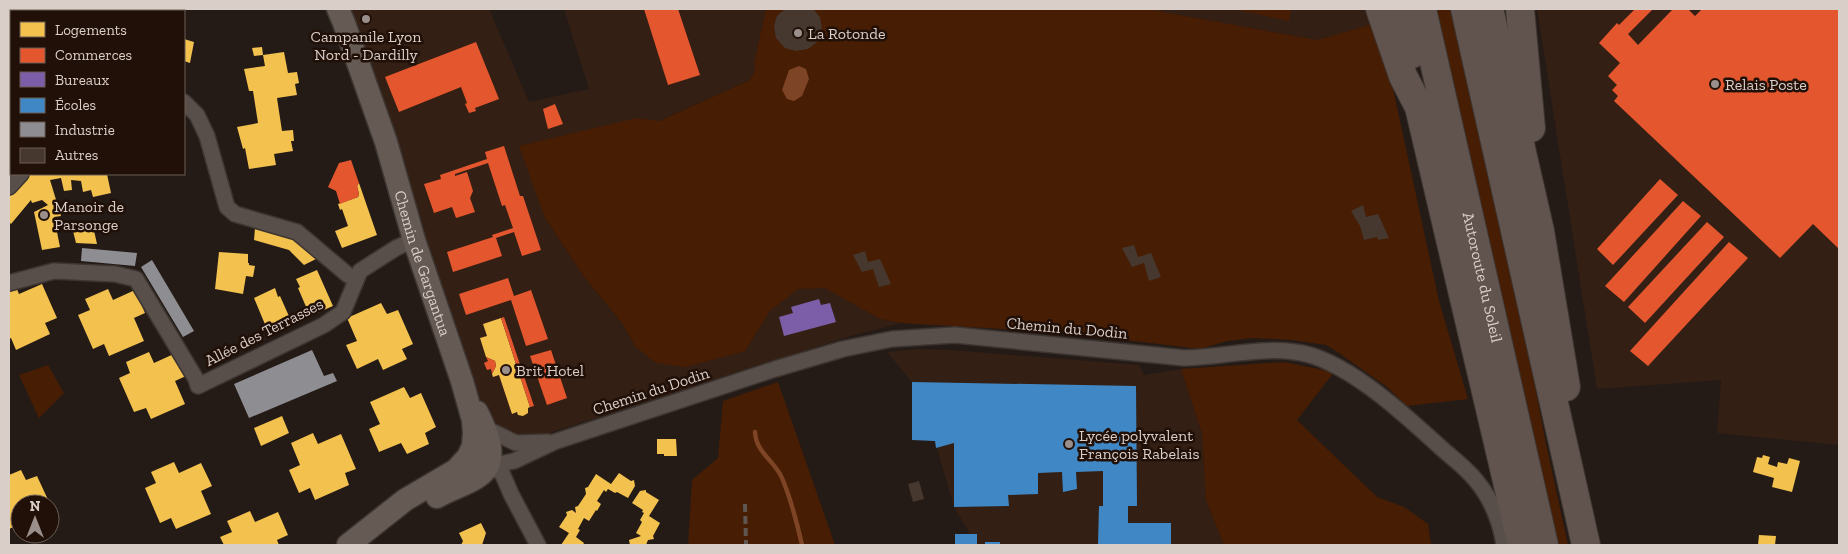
<svg xmlns="http://www.w3.org/2000/svg" width="1848" height="554" font-family="'Zilla Slab',serif">
  <rect width="100%" height="100%" fill="#241b17"/>
  <g fill="#341f14">
    <polygon points="346,9 489,9 529,102 589,89 564,9 766,9 754,63 755,70 750,80 658,121 637,118 545,218 584,277 622,323 635,346 745,351 770,311 798,288 826,288 880,319 902,323 851,336 540,436 511,435 484,417"/>
    <polygon points="1158,9 1369,9 1376,23 1317,40 1157,11"/>
    <polygon points="1537,9 1839,9 1839,445 1717,433 1721,380 1597,389"/>
    <polygon points="917,349 950,350 1139,365 1144,375 1181,369 1202,434 1206,500 1224,545 955,545 955,534 970,534 954,507 935,441 912,440 912,382 887,352"/>
  </g>
  <g fill="#471d03">
    <polygon points="766,9 1158,9 1158,11 1317,40 1376,23 1387,61 1439,301 1468,399 1407,406 1387,387 1336,351 1326,345 1292,340 1253,338 1227,341 1200,349 1067,333 902,323 880,319 825,288 798,289 770,311 745,351 686,367 656,363 635,346 622,323 584,277 545,218 519,146 637,118 659,121 750,80 755,70 754,63"/>
    <polygon points="1233,9 1291,9 1289,21"/>
    <polygon points="1432,9 1452,9 1527,344 1545,439 1568,545 1554,545"/>
    <polygon points="1284,362 1334,372 1297,420 1377,497 1404,507 1428,524 1431,545 1224,545 1206,500 1202,434 1181,369"/>
    <polygon points="48,365 64,393 39,418 19,375"/>
    <polygon points="778,382 835,545 688,545 692,480 718,458 723,401"/>
  </g>
  <polygon fill="#7d4425" points="799,66 806,69 809,79 802,96 794,101 787,99 782,90 789,70"/>
  <g fill="#f2c14e">
    <polygon points="67,9 88,9 87,11 67,11"/>
    <polygon points="369,15 371,20 363,23 361,17"/>
    <polygon points="184,39 194,42 190,63 184,61"/>
    <polygon points="262,47 263,55 254,56 252,48"/>
    <polygon points="284,52 288,73 297,72 299,83 295,84 297,95 277,98 282,131 293,130 294,141 291,141 293,151 274,154 276,165 249,169 245,148 243,149 237,127 258,123 253,91 249,91 244,69 265,66 263,55"/>
    <polygon points="28,174 107,174 111,193 93,197 91,190 83,192 81,181 71,180 72,190 64,191 61,178 50,180 61,216 54,217 60,247 42,250 34,212 48,205 42,200 32,203 31,200 11,224 9,222 9,197"/>
    <polygon points="359,183 377,235 342,248 335,231 348,226 342,209 340,210 338,204 358,197 359,194 357,186"/>
    <polygon points="93,226 97,244 76,243 73,231"/>
    <polygon points="255,228 266,228 298,240 318,258 304,265 289,250 254,240"/>
    <polygon points="219,252 248,254 248,263 249,263 249,265 255,266 253,277 246,276 243,294 215,289"/>
    <polygon points="317,270 333,306 310,316 298,288 300,287 296,279"/>
    <polygon points="14,282 19,294 42,284 57,318 45,323 50,334 16,350 11,338 9,339 9,285"/>
    <polygon points="275,288 278,297 280,296 292,323 269,334 254,298"/>
    <polygon points="108,289 113,300 135,290 145,313 134,318 144,341 109,356 104,344 93,349 78,315 90,310 85,299"/>
    <polygon points="381,303 387,314 398,310 413,344 402,349 407,359 383,370 378,359 357,369 346,345 357,341 347,318"/>
    <polygon points="501,318 530,407 528,408 528,413 523,416 518,415 517,412 512,414 499,375 493,377 492,374 496,366 495,361 486,357 480,338 487,336 483,324"/>
    <polygon points="149,352 154,363 176,353 186,376 175,381 185,404 151,419 146,408 134,412 119,378 130,373 126,362"/>
    <polygon points="404,387 410,398 421,393 436,427 425,433 429,444 407,454 401,443 379,452 369,429 380,424 370,402"/>
    <polygon points="282,416 289,433 261,446 254,428"/>
    <polygon points="313,433 318,444 341,434 356,469 345,473 349,485 315,500 310,488 299,493 289,470 300,465 291,443"/>
    <polygon points="657,439 676,439 677,456 664,456 664,454 657,454"/>
    <polygon points="1763,455 1770,457 1768,464 1777,467 1778,462 1787,464 1789,458 1800,461 1792,492 1772,487 1774,478 1753,472 1757,457 1762,458"/>
    <polygon points="174,462 179,473 201,463 212,486 201,491 211,514 176,529 171,518 160,523 145,488 156,483 151,472"/>
    <polygon points="21,470 26,480 37,476 50,504 20,504 20,530 18,525 9,529 9,475"/>
    <polygon points="619,473 631,481 634,480 635,486 628,498 617,492 615,493 608,489 606,492 604,490 597,501 601,504 597,511 596,510 589,521 584,518 578,529 580,530 576,537 584,543 583,545 561,545 569,533 559,527 567,515 566,512 572,510 576,513 575,507 578,506 586,494 585,488 588,487 596,474 611,484"/>
    <polygon points="646,490 646,492 659,500 649,516 660,523 653,536 654,539 648,540 646,545 630,545 629,540 641,536 636,533 642,522 640,520 644,513 642,512 643,510 632,503 640,491"/>
    <polygon points="250,511 255,522 278,512 288,535 277,540 279,545 224,545 220,537 232,532 227,521"/>
    <polygon points="481,523 486,533 482,545 461,545 463,541 459,533"/>
    <polygon points="1759,535 1776,536 1775,545 1758,545"/>
  </g>
  <g fill="#e4572e">
    <polygon points="644,9 678,9 700,75 668,85"/>
    <polygon points="1635,9 1653,9 1628,34 1638,45 1673,9 1688,9 1695,16 1702,9 1839,9 1839,249 1813,224 1780,258 1614,101 1618,96 1612,90 1617,85 1608,76 1620,63 1599,43 1617,23 1619,25"/>
    <polygon points="476,42 499,99 475,108 476,111 469,113 465,104 467,103 461,87 399,112 385,77"/>
    <polygon points="555,104 563,124 548,129 543,109"/>
    <polygon points="504,146 520,196 523,196 541,250 522,256 514,232 496,238 502,256 453,272 447,252 493,237 492,235 513,228 505,205 502,206 488,163 455,174 455,176 467,172 473,191 470,198 475,212 456,218 452,207 434,213 424,184 441,179 440,175 487,159 485,152"/>
    <polygon points="351,160 359,183 357,186 359,194 358,197 340,204 336,191 328,187 339,163"/>
    <polygon points="1660,179 1678,195 1613,265 1597,249"/>
    <polygon points="1683,201 1701,216 1624,302 1605,286"/>
    <polygon points="1707,222 1724,237 1645,323 1628,307"/>
    <polygon points="1729,242 1748,258 1648,366 1630,351"/>
    <polygon points="508,278 514,296 531,290 548,339 526,346 511,300 466,315 459,294"/>
    <polygon points="504,317 534,406 530,407 501,318"/>
    <polygon points="551,350 567,398 547,405 530,356"/>
    <polygon points="486,357 495,361 496,366 492,374 491,369 487,370 484,363 488,361"/>
  </g>
  <polygon fill="#7b5ea7" points="819,299 821,305 830,303 836,322 784,336 779,317 793,313 791,307"/>
  <g fill="#3f88c5">
    <polygon points="912,382 1136,386 1137,506 1128,506 1128,523 1171,523 1171,545 1098,545 1099,506 1103,506 1103,471 1076,472 1077,489 1063,492 1062,472 1038,473 1038,494 1008,495 1009,506 954,507 954,443 936,448 935,441 912,440"/>
    <rect x="955" y="534" width="22" height="11"/>
    <rect x="985" y="542" width="15" height="3"/>
  </g>
  <g fill="#8d8d92">
    <polygon points="82,248 137,253 135,266 81,261"/>
    <polygon points="152,260 194,331 183,337 141,267"/>
    <polygon points="312,350 324,376 333,373 337,381 249,418 234,384"/>
  </g>
  <g fill="none" stroke-linecap="round" stroke-linejoin="round">
    <path stroke="#7d4425" stroke-width="4.5" d="M755,432C756,453 775,461 782,478C791,499 797,523 802,545"/>
  </g>
  <g fill="#46382f">
    <polygon points="785,9 813,9 820,17 822,29 817,42 808,49 796,51 785,48 776,38 774,26 777,16"/>
    <polygon points="1363,205 1366,217 1378,214 1389,238 1378,240 1377,237 1364,240 1360,226 1351,211"/>
    <polygon points="1134,245 1138,257 1151,253 1161,277 1149,281 1144,263 1132,267 1122,248"/>
    <polygon points="865,251 868,262 880,259 891,284 879,287 873,269 862,272 853,255"/>
    <polygon points="919,481 924,499 913,502 908,484"/>
  </g>
  <g fill="none" stroke-linecap="round" stroke-linejoin="round">
    <g stroke="#3d3531" stroke-width="18">
      <g id="street">
        <polyline points="36,11 36,9"/>
        <polyline points="184,102 197,115 207,136 227,207 235,214 297,232 348,275 356,280"/>
        <polyline points="9,187 21,174"/>
        <polyline points="9,283 54,271 115,274 136,279 196,379 198,386 324,325 343,312 360,271 396,248 414,240"/>
        <polyline points="485,428 516,443 548,442"/>
        <polyline points="487,465 502,473 511,494 538,545"/>
        <path d="M481,468L514,461L554,442L775,369L843,349L892,339L955,335L1185,358C1222,357 1258,347 1295,352C1343,357 1404,414 1439,446C1452,458 1468,469 1478,483C1492,500 1501,524 1504,545"/>
      </g>
    </g>
    <g stroke="#3d3531" stroke-width="25">
      <g id="secondary">
        <path id="s1" d="M338,9L344,23L386,142L414,240L462,381L473,420L474,433L473,446L468,457L456,470L405,500L348,545"/>
        <path d="M437,497C450,489 467,485 479,476C501,460 486,430 477,412"/>
      </g>
    </g>
    <g stroke="#3d3531" stroke-width="30">
      <g id="highway">
        <polyline points="1380,9 1403,76 1419,107 1522,545"/>
        <polyline points="1401,9 1412,54"/>
        <path id="s2" d="M1422,9L1544,545"/>
        <polyline points="1465,9 1586,545"/>
        <polyline points="1489,9 1540,231 1566,387"/>
        <polyline points="1520,9 1531,128"/>
      </g>
    </g>
    <use href="#street" stroke="#594f4a" stroke-width="15"/>
    <use href="#secondary" stroke="#655a54" stroke-width="22"/>
    <use href="#highway" stroke="#61544e" stroke-width="28"/>
    <polyline stroke="#5f5652" stroke-width="4" stroke-dasharray="8 4" stroke-linecap="butt" points="745,504 746,545"/>
  </g>
  <g fill="#9a8f8b" stroke="#201008" stroke-width="2">
    <circle cx="366" cy="19" r="5"/>
    <circle cx="798" cy="33" r="5"/>
    <circle cx="1715" cy="84" r="5"/>
    <circle cx="44" cy="215" r="5"/>
    <circle cx="506" cy="370" r="5"/>
    <circle cx="1069" cy="444" r="5"/>
  </g>
  <g text-anchor="middle" dominant-baseline="central" stroke-width="5" stroke-linejoin="round" paint-order="stroke">
    <g font-size="16" fill="#dacec9" stroke="#201008" text-anchor="start">
      <text x="808" y="33">La Rotonde</text>
      <text x="366" y="36" text-anchor="middle">Campanile Lyon<tspan x="366" dy="18">Nord - Dardilly</tspan></text>
      <text x="1725" y="84">Relais Poste</text>
      <text x="54" y="206">Manoir de<tspan x="54" dy="18">Parsonge</tspan></text>
      <text x="516" y="370">Brit Hotel</text>
      <text x="1079" y="435">Lycée polyvalent<tspan x="1079" dy="18">François Rabelais</tspan></text>
    </g>
    <g font-size="16" fill="#dacec9" stroke="#201008">
      <text stroke="none"><textPath href="#s1" startOffset="268">Chemin de Gargantua</textPath></text>
      <text stroke="none"><textPath href="#s2" startOffset="275">Autoroute du Soleil</textPath></text>
      <text transform="translate(1067 328) rotate(5)">Chemin du Dodin</text>
      <text transform="translate(264 332) rotate(-27)">Allée des Terrasses</text>
      <text transform="translate(651 391) rotate(-18)">Chemin du Dodin</text>
    </g>
  </g>
  <rect width="1848" height="554" fill="none" stroke="#dacec9" stroke-width="20"/>
  <rect x="10" y="10" width="175" height="165" fill="#201008" stroke="#6a5c55"/>
  <rect x="20" y="22" width="25" height="15" fill="#f2c14e" stroke="#6a5c55"/>
  <text x="55" y="35" font-size="15" fill="#dacec9">Logements</text>
  <rect x="20" y="48" width="25" height="15" fill="#e4572e" stroke="#6a5c55"/>
  <text x="55" y="60" font-size="15" fill="#dacec9">Commerces</text>
  <rect x="20" y="72" width="25" height="15" fill="#7b5ea7" stroke="#6a5c55"/>
  <text x="55" y="85" font-size="15" fill="#dacec9">Bureaux</text>
  <rect x="20" y="98" width="25" height="15" fill="#3f88c5" stroke="#6a5c55"/>
  <text x="55" y="110" font-size="15" fill="#dacec9">Écoles</text>
  <rect x="20" y="122" width="25" height="15" fill="#8d8d92" stroke="#6a5c55"/>
  <text x="55" y="135" font-size="15" fill="#dacec9">Industrie</text>
  <rect x="20" y="148" width="25" height="15" fill="#46382f" stroke="#6a5c55"/>
  <text x="55" y="160" font-size="15" fill="#dacec9">Autres</text>
  <g transform="translate(35 519)"><circle r="24" fill="#201008" stroke="#6a5c55"/>
  <path d="M0-4L9 19L0 12L-9 19Z" fill="#9a8f8b"/>
  <text y="-8" font-size="14" font-weight="bold" text-anchor="middle" fill="#dacec9">N</text>
  </g>
</svg>
